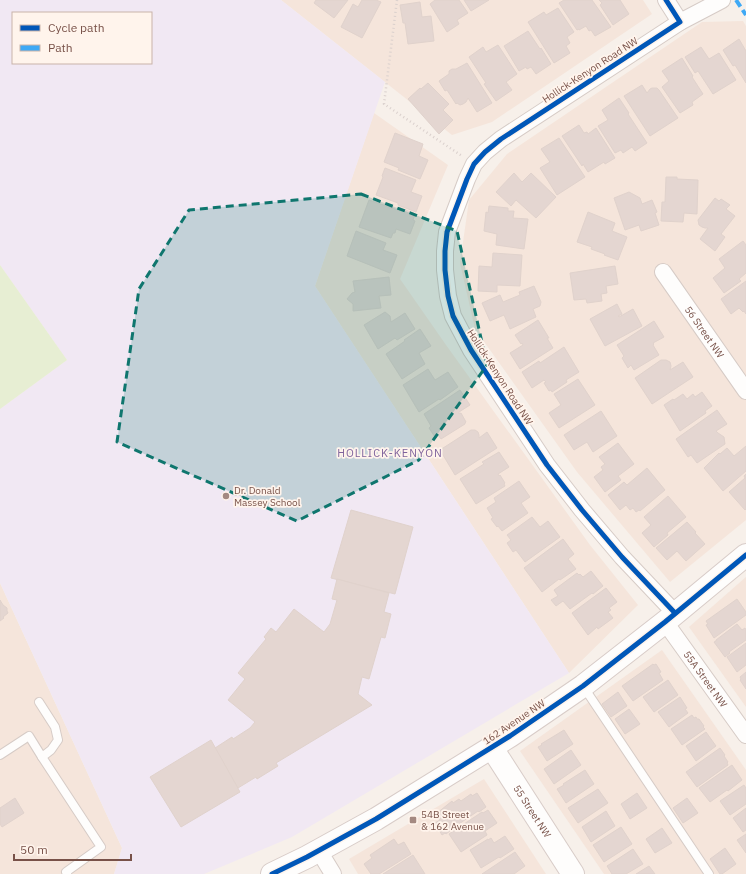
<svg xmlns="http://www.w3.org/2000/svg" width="746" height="874" font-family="'IBM Plex Sans',sans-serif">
  <rect width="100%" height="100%" fill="#f7f0ea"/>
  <g fill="#f5e5db">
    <polygon points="281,0 643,0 652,14 492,122 452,135"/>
    <polygon points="743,21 746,26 746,520 670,582 577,472 475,329 460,263 469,200 507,154 702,22"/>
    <polygon points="374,113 448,165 400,279 446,345 590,545 638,605 569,673 315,286"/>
    <polygon points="746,577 746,707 689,627"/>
    <polygon points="0,583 122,848 114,874 0,874"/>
    <polygon points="662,650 746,770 746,874 604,874 520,751"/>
    <polygon points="484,779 546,874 358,874 349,859"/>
  </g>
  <path fill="#f1e8f3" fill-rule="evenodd" d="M0,0H281L385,82L315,286L569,673L292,837L204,874H114L122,848L0,583V409L67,360L0,265ZM13,13H151V63H13Z"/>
  <polygon fill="#e7eed3" points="0,265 67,360 0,409"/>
  <g fill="#e4d6d1" stroke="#e0d2cc">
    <polygon points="316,0 348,0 334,18 314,3"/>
    <polygon points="362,0 376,0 381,2 362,38 341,27 353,4 358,7"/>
    <polygon points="435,0 459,0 468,13 457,20 459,24 447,32 430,4"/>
    <polygon points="464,0 489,0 471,11"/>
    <polygon points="564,0 592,0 611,27 595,36 591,30 589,31 586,26 579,30 579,29 577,30 559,3"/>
    <polygon points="599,0 620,0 629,14 613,25 600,5 602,3"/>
    <polygon points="420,2 422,17 431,16 434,41 408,44 405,23 403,23 400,5"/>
    <polygon points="558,8 574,32 567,37 570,43 566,46 570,53 554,63 528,22 544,12 546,15"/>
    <polygon points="528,31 540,49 541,48 551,64 536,74 531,67 527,69 526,67 519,71 504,46"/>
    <polygon points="739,39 746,51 746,83 735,65 733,66 723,50"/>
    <polygon points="498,45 517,74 506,82 512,90 496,101 484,84 486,83 469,57 483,47 486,52"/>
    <polygon points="701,47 709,59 719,53 736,80 713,94 698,71 695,73 685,57"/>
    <polygon points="682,58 693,76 692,77 703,94 692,102 693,105 680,113 662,87 669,81 662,71"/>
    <polygon points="467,63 492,103 477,112 468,98 466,102 463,104 460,105 457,103 456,104 447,90 445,91 439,81 449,74 449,71 452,69 456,69"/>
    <polygon points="428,83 449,104 443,110 453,120 439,134 408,99 420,88 421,89"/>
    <polygon points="642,85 647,93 650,89 652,88 657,88 659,90 678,118 650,136 624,96"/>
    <polygon points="619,98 629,113 628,114 647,143 635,151 632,147 623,153 621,150 615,153 598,126 608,120 602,110"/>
    <polygon points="579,125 584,133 587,132 588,134 596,128 615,158 605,164 604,162 588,172 583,164 582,166 562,136"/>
    <polygon points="395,133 423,144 419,156 428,160 420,179 398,170 399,168 384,162"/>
    <polygon points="559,138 585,177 557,195 540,168 550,162 541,149"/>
    <polygon points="385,168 416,180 411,192 422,196 416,212 398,205 398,203 376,195 383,177 382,176"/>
    <polygon points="514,173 522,182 531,173 556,197 536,218 516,200 511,206 496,192"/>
    <polygon points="666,177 677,177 677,179 698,180 697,214 684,213 683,222 661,221 662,202 665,202"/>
    <polygon points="629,192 640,198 642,204 652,200 657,212 655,213 659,225 641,231 639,225 625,230 614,198"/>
    <polygon points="715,198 719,201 721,199 730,205 726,209 735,216 721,234 725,237 715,251 700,239 708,228 705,228 702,227 699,225 698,220"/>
    <polygon points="369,200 398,210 399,207 415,214 413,220 415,221 410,234 396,229 395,233 393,233 391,238 359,227"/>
    <polygon points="489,206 508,208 508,211 514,211 513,218 528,219 524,249 496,245 497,234 484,231 486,212 488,213"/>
    <polygon points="588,212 615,223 612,231 627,237 618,260 604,255 605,254 591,249 592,247 577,242"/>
    <polygon points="356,231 386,243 383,250 397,255 390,273 347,256"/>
    <polygon points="743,241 746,245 746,273 739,279 741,281 724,293 713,278 725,268 719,259"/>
    <polygon points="493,253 522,255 520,286 497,285 497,292 478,291 479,266 492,267"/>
    <polygon points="615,266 618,284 606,286 607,293 601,294 602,301 587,303 586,299 574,300 570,273"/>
    <polygon points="389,277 391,295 379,296 381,308 353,311 353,304 347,299 352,293 355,292 353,281"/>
    <polygon points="746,281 746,314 744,311 743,312 739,308 731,314 721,299"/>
    <polygon points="534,286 541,302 540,306 533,309 536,317 510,329 504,315 490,321 482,303 500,295 503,302 520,295 519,292"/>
    <polygon points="617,304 622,314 618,316 619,317 633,309 642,326 605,346 590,319"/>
    <polygon points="385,312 390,316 391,322 405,313 415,329 397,340 395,338 378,349 364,325"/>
    <polygon points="538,320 549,338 547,338 553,348 520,369 510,353 523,345 522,343 521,344 515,335"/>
    <polygon points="654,321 664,337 653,343 654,344 653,345 659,355 634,370 631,365 628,368 622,358 624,356 617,345"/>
    <polygon points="420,329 431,346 419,353 425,364 402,379 386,354 405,341 404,340"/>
    <polygon points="564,347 579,372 566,380 567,382 552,392 551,390 549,391 544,383 546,382 544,380 532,388 522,372 539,361 540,363"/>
    <polygon points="661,360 666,360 670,362 671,366 670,370 683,362 693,377 652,404 635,378"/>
    <polygon points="428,369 435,380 448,372 458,387 440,400 439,399 419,412 403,385"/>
    <polygon points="578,379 595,405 559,428 549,413 561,405 554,394"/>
    <polygon points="460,390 470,405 459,412 459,414 461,413 466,422 465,423 465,424 441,439 438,435 435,437 429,428 431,426 424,414"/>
    <polygon points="702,392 712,406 705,411 706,413 680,431 664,405 673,399 674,400 683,394 687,399 693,394 695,397"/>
    <polygon points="717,410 727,424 716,431 718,433 724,437 725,444 697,463 691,455 688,457 676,439"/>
    <polygon points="601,411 617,436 593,452 587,442 574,450 564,435"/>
    <polygon points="471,430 475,430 478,432 479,435 479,438 487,432 497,448 455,475 440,450"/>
    <polygon points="618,443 634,464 618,476 621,480 605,492 594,477 603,470 601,467 605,464 599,457"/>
    <polygon points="746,446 746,471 723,491 704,468 719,453 720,454 727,448 734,456"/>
    <polygon points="499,452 509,467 498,474 499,476 500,475 505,483 504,484 505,486 476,504 460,479 484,464 482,462"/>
    <polygon points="647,468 665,490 640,511 639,510 636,512 633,508 630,510 626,505 620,510 608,495 624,482 627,485"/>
    <polygon points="746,474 746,509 745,510 729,492 745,478 744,476"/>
    <polygon points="519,481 530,497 521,503 528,513 502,531 498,526 497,527 491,519 493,518 487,508 496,502 494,498"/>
    <polygon points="668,496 686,517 667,533 668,535 654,547 642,533 651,525 644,517"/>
    <polygon points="351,510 413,527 395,594 331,578"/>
    <polygon points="532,517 540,527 548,521 560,537 525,562 516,550 513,552 507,543 511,540 507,535"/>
    <polygon points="687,522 696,532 695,533 705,544 686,561 677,551 667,560 656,548"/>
    <polygon points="563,539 574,554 568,559 576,569 560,580 559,579 542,592 524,568"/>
    <polygon points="591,571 603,586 593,594 592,593 570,609 563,601 556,606 551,600 558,596 554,590 577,573 579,575 580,574 583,577"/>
    <polygon points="337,579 389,593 384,612 391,614 385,638 381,637 369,679 362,677 358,694 372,705 276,763 278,766 257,779 256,777 238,788 215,748 232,737 233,739 250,728 255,722 228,700 245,679 238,673 266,639 264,637 271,628 276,632 294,609 324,632 330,624 337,600 332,599"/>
    <polygon points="606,588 617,602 609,608 611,610 608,612 613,618 598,629 597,627 588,635 572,613"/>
    <polygon points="737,599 746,612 746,615 714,638 706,625 708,624 706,621"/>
    <polygon points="0,600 3,605 7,608 7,611 8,613 3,617 4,618 0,621"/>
    <polygon points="737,624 742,630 745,628 746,630 746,640 729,652 730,653 725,657 714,642 716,641 716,640"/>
    <polygon points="746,643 746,665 737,672 727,657"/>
    <polygon points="653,664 654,665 656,664 661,672 659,673 663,680 633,701 622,686"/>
    <polygon points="746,672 746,689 740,680 741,679 740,677"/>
    <polygon points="668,680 678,695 654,712 643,697"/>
    <polygon points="618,692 627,706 611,717 602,704"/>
    <polygon points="680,697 687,708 685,709 688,713 669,727 658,712"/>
    <polygon points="629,709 640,724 625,734 615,719"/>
    <polygon points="692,715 694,718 696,717 697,719 699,719 704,726 703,727 705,729 682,745 671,729"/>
    <polygon points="564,730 573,744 547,761 538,747 542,745 541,744"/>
    <polygon points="706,732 716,746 696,761 686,746"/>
    <polygon points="211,740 240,792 181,827 150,777"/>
    <polygon points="720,748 725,755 724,756 728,762 727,763 728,765 697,787 686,772"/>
    <polygon points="571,750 581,765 554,784 544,769"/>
    <polygon points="732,765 742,780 728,791 727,790 710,802 699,788"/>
    <polygon points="585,770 594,784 566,803 557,789 564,785 563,784"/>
    <polygon points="744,785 746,788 746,804 730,815 720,801"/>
    <polygon points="598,789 608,803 578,823 568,808"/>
    <polygon points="477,793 486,807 479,812 478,811 450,830 450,831 446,834 445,833 442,835 435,823 440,820 436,814 452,801 453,803 459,799 461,801 471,794 472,796"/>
    <polygon points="637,793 647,808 630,819 621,804"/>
    <polygon points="15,798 24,813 2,827 0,824 0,808"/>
    <polygon points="687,798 698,813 683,823 673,808"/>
    <polygon points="746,808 746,830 743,832 733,818"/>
    <polygon points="488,810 497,823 485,831 487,835 461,852 449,834 482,812 483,813"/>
    <polygon points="606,811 615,826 591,842 582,827"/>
    <polygon points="621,827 632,844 604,862 593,845"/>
    <polygon points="662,828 672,843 655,853 646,839"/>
    <polygon points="746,834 746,853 737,840"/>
    <polygon points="505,836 514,849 500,858 499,857 481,868 470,850 488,839 488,840 491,838 494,843"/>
    <polygon points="394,839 398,845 404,842 411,854 379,874 371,874 364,864 372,858 370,855"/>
    <polygon points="725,848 736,864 722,874 720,874 710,859"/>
    <polygon points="633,849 643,864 626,874 612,874 607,866"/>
    <polygon points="515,852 525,866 514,874 482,874"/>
    <polygon points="413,855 425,874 383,874"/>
    <polygon points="649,866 655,874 636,874"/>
  </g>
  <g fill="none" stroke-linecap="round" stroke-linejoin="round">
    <g stroke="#d6cbc6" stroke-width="10">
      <g id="lane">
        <polyline points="583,686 709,874"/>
        <polyline points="39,702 55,727 58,740 51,750 42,757 101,847 66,872 67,874"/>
        <polyline points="0,755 29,736 42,757"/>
      </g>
    </g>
    <g stroke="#d6cbc6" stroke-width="18">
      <g id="street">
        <polyline points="666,0 680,22 501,139 485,152 474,164 467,179 447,232 445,251 445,270 448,296 453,316 471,350 547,465 582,510 622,557 675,613"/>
        <polyline points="680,22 722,0"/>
        <path id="s1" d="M663,272L746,391"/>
        <path id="s2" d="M665,622L746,735"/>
        <polyline points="319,851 333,874"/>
      </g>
    </g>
    <g stroke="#d8ccc8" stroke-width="24">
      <g id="secondary">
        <path id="s3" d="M492,748L573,874"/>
        <polyline points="272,874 307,857 376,819 510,736 583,686 665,622 746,555"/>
      </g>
    </g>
    <polyline stroke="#dad0cd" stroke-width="2.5" stroke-dasharray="1 3" stroke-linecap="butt" points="397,0 384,104 462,156"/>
    <use href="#lane" stroke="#fefdfc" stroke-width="8"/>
    <use href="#street" stroke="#fefdfc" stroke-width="16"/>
    <use href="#secondary" stroke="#fefdfc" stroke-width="22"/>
    <polyline stroke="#3fa9f5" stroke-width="4" stroke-dasharray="8 4" stroke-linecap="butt" points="736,0 746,15"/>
    <g stroke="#fff4ec" stroke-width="8">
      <g id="cycleway">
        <polyline points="666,0 680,22 501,139 485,152 474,164 467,179 447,232 445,251 445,270 448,296 453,316 471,350 547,465 582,510 622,557 675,613"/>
        <polyline points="272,874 307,857 376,819 510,736 583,686 665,622 746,555"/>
      </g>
    </g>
    <use href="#cycleway" stroke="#0057b8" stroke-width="5"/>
  </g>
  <path fill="#0f766e" fill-opacity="0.2" stroke="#0f766e" stroke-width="3" stroke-dasharray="8 5" stroke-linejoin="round" d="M361,194L457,231L487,365L419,460L297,521L117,442L139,289L189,210Z"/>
  <g fill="#a48981" stroke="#fff4ec" stroke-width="1.5">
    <circle cx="226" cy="496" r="4"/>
    <rect x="409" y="816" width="8" height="8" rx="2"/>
  </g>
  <g text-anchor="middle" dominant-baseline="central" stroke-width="3.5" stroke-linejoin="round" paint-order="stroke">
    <g font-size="10" fill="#785148" stroke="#fff4ec">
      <text transform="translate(590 70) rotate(-33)">Hollick-Kenyon Road NW</text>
      <text stroke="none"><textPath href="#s1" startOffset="73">56 Street NW</textPath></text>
      <text transform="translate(500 377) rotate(57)">Hollick-Kenyon Road NW</text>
      <text stroke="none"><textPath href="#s2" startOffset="70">55A Street NW</textPath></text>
      <text transform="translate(514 722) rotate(-34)">162 Avenue NW</text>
      <text stroke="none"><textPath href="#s3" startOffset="75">55 Street NW</textPath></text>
    </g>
    <g font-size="10" fill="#785148" stroke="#fff4ec" text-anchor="start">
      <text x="234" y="490">Dr. Donald<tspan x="234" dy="12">Massey School</tspan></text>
      <text x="421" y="814">54B Street<tspan x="421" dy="12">&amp; 162 Avenue</tspan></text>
    </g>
    <g font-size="11" letter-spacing="1" fill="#7f639c" stroke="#fff4ec">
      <text x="390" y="453">HOLLICK-KENYON</text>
    </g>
  </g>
  <rect x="12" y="12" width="140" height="52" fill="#fff4ec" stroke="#c9b3aa"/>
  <rect x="20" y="25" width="20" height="6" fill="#0057b8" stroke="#c9b3aa"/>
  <text x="48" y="32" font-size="12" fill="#785148">Cycle path</text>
  <rect x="20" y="45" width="20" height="6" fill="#3fa9f5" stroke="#c9b3aa"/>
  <text x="48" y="52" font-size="12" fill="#785148">Path</text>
  <path d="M14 854v6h117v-6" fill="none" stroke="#785148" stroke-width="2"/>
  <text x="20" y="854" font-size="12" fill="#785148" stroke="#fff4ec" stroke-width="3" paint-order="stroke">50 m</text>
</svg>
